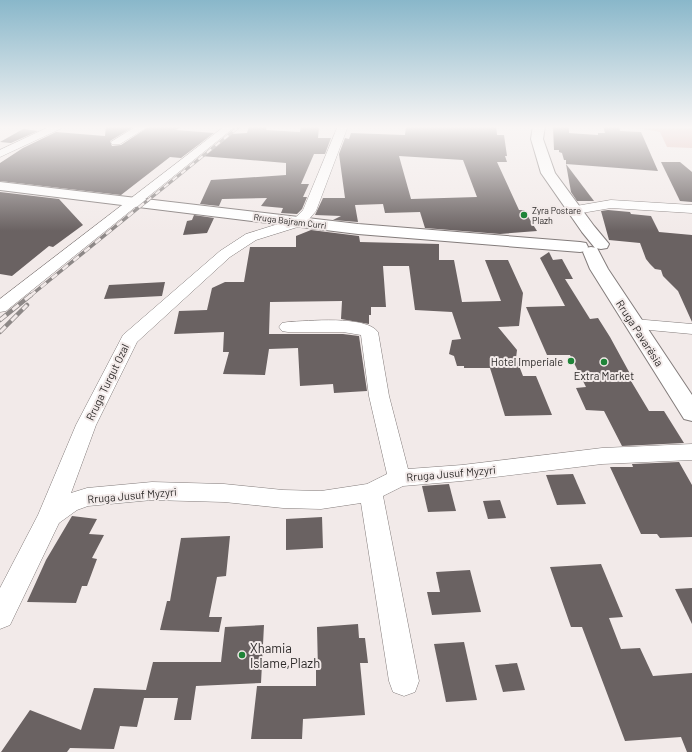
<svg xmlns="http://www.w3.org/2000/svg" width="692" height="752" font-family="Barlow,sans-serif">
  <rect width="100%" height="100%" fill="#f2eae9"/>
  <polygon fill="#e0b7b3" points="627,126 692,126 692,148 667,147 660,132"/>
  <g fill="#6a6262" fill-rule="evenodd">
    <polygon points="106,126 135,126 110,141 112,146 121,145 150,126 182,126 176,130 214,133 181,158 170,157 121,195 0,181 0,163 23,148 56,132 105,136"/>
    <polygon points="249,126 267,126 266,130 300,132 301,126 319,126 318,138 331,138 325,154 314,154 301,184 309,184 303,197 307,197 302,209 297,214 281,213 283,208 261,206 267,198 222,199 219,206 200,204 211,180 286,175 286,163 201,156 229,134 247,133"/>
    <path d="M406,126H496L497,135H504L507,156H505L507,162H497L519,210H524L537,231L500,234L425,228L420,212L385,213L383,204L355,205L358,222L333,220L341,216L315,215L323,198H345L339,154L345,138L349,139L351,133L405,135ZM399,156L463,160L477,197L411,199Z"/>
    <polygon points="553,126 569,126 569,133 598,135 598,133 605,133 603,126 619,126 620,131 641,132 658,171 566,164 566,160 564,160 562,153 559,152 559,150 554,150"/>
    <polygon points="23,129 38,131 11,143 0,142"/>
    <polygon points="661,162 680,162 692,172 692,202 680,201"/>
    <polygon points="566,164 594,201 577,201 571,192"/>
    <polygon points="0,192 59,199 83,225 53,247 49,246 12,276 0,274"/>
    <polygon points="608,210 630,212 631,214 651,216 659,232 692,235 692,322 678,291 663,276 661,270 655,269 650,264 646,259 640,243 609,240 601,211"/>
    <polygon points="194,215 214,218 207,233 183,235 187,221 192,220"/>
    <polygon points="311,230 359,236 360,242 439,244 439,260 454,260 462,302 501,301 485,260 508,260 523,293 519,326 498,327 517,350 516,358 523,376 536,376 552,415 505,416 490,368 464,368 464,366 457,366 454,356 449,354 452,340 461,339 452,312 415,310 409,266 383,266 386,307 371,307 371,315 369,315 369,324 341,319 342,301 270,302 269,334 343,334 359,336 367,391 334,393 333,384 300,386 298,348 269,349 265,375 223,374 229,352 223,352 224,332 174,334 179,311 207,310 212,288 225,282 244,282 250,247 296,247 296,236"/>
    <polygon points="549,252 553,260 562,259 573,279 565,279 590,319 598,318 610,337 634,381 631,381 649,411 664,411 684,443 622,446 604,411 586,410 576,388 586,387 570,355 547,355 526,307 565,306 540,258"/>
    <polygon points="165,282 162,296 104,299 109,285"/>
    <polygon points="679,462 692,485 692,537 660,538 657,534 641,534 610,467 633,467 632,464"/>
    <polygon points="573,474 586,504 557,505 546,475"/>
    <polygon points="449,484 456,511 428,512 422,486"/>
    <polygon points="500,500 506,518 488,519 483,501"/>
    <polygon points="72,516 97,519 89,534 104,535 92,558 97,559 87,586 82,586 76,603 27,602 46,560"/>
    <polygon points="322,517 323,548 286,550 286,519"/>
    <polygon points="230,536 226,576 217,577 209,617 222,617 219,632 160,630 167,601 170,601 181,538"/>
    <polygon points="601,564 623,617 609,618 621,649 640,648 653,676 692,673 692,752 687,752 681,737 625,741 582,627 571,627 550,567"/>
    <polygon points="470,570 481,612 432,615 427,592 440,592 436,572"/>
    <polygon points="692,588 692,624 675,589"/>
    <polygon points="358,624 359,638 365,638 368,663 360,663 365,715 303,719 302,739 251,739 257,686 316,686 316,670 318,670 317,627"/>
    <polygon points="264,625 261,683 196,686 191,720 174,720 178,698 144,698 137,727 120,726 114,749 70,748 67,752 1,752 30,710 81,730 94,688 146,690 153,662 221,662 225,627"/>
    <polygon points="464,642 477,700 446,702 434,644"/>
    <polygon points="517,663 525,690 503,692 495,665"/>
  </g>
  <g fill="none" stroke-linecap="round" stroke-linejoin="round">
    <g stroke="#837c7b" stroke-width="1">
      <g id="street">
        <polygon points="51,126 63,126 62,128 0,157 0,150"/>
        <polygon points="137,126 149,126 120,144 112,144 111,142"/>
        <polygon points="225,126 236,126 6,311 0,312 0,299"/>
        <path d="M338,126H348L316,211L304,225L256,240L230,257L137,342L96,425L71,493L87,488L152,482L224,484L283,490L321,491L367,484L387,474L369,396L361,335L343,332H288L282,331L279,327L282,323L288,322C307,321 366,315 378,332L389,396L408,469L462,465L602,448L692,444V460L602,464L462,481L403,486L383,496L419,681L415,692L404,696L393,692L389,681L361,503L321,509L283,508L224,502L152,500L88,506L77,510L59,523L10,625L0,629V588L38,515L76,425L123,335L220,251L246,234L294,219L303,210Z"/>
        <polygon points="611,200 692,205 692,213 611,208 576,214 571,213 569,210 571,207 576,206"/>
        <polygon points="634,319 692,324 692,334 628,328 625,324 628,320"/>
      </g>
    </g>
    <g stroke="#837c7b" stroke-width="2">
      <polygon id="secondary" points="0,182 358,224 580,242 586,243 588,247 586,251 580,252 358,234 0,190"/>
    </g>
    <g stroke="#837c7b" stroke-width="2">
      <g id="primary">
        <polygon points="533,126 545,126 543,139 555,173 594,226 609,244 607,248 601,249 595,248 582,232 541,173 531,139"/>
        <polygon points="591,247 597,248 608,269 692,395 692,421 684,419 590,269 583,252 585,248"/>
      </g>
    </g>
    <use href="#street" fill="#fff" fill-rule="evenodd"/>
    <use href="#secondary" fill="#fff" fill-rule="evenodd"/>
    <use href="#primary" fill="#fff" fill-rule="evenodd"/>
    <g stroke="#8d8887" stroke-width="3">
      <polyline id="rail-far2" points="147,201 240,126"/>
    </g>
    <g stroke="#8d8887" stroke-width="3.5">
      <polyline id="rail-far1" points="30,296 148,200"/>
    </g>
    <g stroke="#8d8887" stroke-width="4.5">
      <g id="rail">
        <polyline points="0,320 31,295"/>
        <polyline points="0,332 27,305"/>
      </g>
    </g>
    <use href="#rail-far2" stroke="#f2eae9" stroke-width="2" stroke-dasharray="5.5" stroke-linecap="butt"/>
    <use href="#rail-far1" stroke="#f2eae9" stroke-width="2.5" stroke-dasharray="7" stroke-linecap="butt"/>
    <use href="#rail" stroke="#f2eae9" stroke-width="3" stroke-dasharray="8" stroke-linecap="butt"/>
  </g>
  <linearGradient id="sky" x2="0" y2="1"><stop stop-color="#89b7ca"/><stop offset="0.55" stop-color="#f9f6f5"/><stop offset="1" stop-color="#f9f6f5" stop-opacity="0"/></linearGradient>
  <rect width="692" height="231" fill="url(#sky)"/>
  <g fill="#1f8438" stroke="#f2eae9" stroke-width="1.5">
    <circle cx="524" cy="215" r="4"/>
    <circle cx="571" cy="361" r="4"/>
    <circle cx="604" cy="362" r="4"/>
    <circle cx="242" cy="655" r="4"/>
  </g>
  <g text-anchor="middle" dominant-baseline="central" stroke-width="4" stroke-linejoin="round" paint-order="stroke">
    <g font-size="9" fill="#2d2a29" stroke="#f2eae9" text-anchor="start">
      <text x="532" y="210">Zyra Postare<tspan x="532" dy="10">Plazh</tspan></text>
    </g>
    <g font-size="9" fill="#2d2a29" stroke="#f2eae9">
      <text transform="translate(290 221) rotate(7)">Rruga Bajram Curri</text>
    </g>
    <g font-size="11" fill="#2d2a29" stroke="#f2eae9">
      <text transform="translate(640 333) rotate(57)">Rruga Pavarësia</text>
      <text transform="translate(107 382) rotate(-64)">Rruga Turgut Ozal</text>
      <text transform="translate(451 473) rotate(-5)">Rruga Jusuf Myzyri</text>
      <text transform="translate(132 495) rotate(-5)">Rruga Jusuf Myzyri</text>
    </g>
    <g font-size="11" fill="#2d2a29" stroke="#f2eae9" text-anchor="end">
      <text x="563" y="361">Hotel Imperiale</text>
      <text x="604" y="375" text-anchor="middle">Extra Market</text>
    </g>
    <g font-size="13" fill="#2d2a29" stroke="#f2eae9" text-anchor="start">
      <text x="250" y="648">Xhamia<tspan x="250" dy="15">Islame,Plazh</tspan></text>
    </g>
  </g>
</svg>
